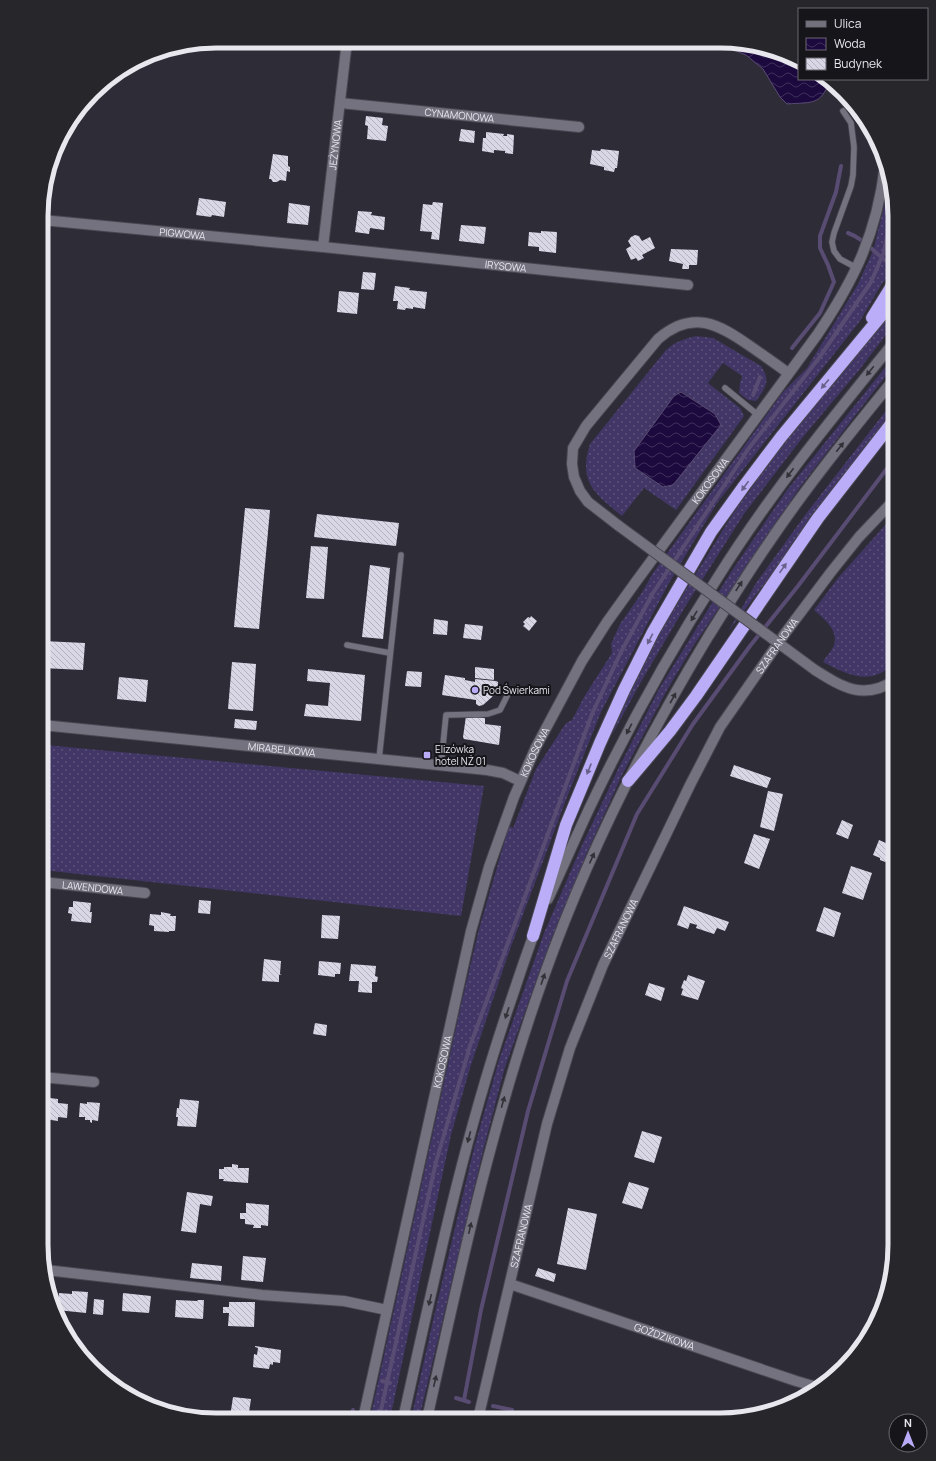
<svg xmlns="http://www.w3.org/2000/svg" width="936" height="1461" font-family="Manrope,sans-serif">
  <defs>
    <pattern id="grass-dots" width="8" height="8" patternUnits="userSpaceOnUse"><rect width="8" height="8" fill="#413665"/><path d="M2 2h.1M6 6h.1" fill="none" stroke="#5c537b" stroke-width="1.8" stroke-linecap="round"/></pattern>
    <pattern id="water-waves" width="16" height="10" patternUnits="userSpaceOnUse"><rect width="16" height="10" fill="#1c0a3e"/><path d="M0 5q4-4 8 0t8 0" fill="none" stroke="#3d2e5a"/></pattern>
    <pattern id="building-back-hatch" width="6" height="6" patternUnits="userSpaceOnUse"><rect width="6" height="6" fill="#d9d7e6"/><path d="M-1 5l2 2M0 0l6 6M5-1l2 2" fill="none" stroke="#b4b2be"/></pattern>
  </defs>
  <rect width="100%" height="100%" fill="#2e2c37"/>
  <g fill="url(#grass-dots)" fill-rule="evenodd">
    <polygon points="889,184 895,216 895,259 885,281 883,282 860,321 717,503 669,583 601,712 566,800 509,952 470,1068 451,1135 390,1419 370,1419 461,1005 479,929 509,826 513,828 536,769 566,723 572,720 584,697 612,653 611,644 620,624 641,594 653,573 783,392 807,368 835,322 858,284 873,251 886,199"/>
    <polygon points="895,307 895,323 860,369 803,437 744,514 685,607 641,682 612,735 633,683 658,635 734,512 775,455"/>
    <path d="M696,336L713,338L761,366C771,381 766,387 756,401L748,400L739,393L740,383L742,376L723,363L708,383L740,408L744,416L676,510L644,488L622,516C594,493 578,482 590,444L666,350C675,342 683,339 696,336ZM682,392L715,414L634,461L674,396Z"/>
    <polygon points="895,355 895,364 800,487 692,648 667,690 622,775 590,846 552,937 505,1067 483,1151 419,1419 411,1419 434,1316 474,1148 499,1060 544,933 582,845 619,767 659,689 731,572 787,490"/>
    <polygon points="895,399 895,411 728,632 756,583 805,515"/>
    <path d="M895,514V661C873,688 848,675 823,662C826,656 832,651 834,645C839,630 823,618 814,610L838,578Z"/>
    <polygon points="46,745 484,786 461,916 42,870 42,776"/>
  </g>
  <g fill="url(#water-waves)" stroke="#594c73">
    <path d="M725,42C750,43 777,49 799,61V79H828L830,81C820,106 812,102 787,104L780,97L763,69L746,55L732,49Z"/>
    <polygon points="681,392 715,414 721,425 673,485 663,487 635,468 634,451 674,396"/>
  </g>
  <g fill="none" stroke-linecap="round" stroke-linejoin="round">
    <g stroke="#594c73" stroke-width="4">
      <path d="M848,233C865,239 875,254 889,263"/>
      <polyline points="792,348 820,313 834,282 828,265 820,248 820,236 836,192 841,166"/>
      <polyline points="753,395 760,377"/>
      <polyline points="382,1381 390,1383"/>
      <polyline points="456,1398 469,1402"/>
      <polyline points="464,1400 481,1310 528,1111 567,981 637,814 693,724 750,646 798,586 895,458"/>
      <polyline points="493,1406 512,1410"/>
      <polyline points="351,1419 353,1410"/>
      <polyline points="379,1419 436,1162 470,1046 592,714 621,652 653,593 749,448 819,358 871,282 884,252 893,205"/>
    </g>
  </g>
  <g fill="url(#building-back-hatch)">
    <polygon points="366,116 383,118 382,125 388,126 386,141 367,139 368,126 365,125"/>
    <polygon points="461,129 475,131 474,143 459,141"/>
    <polygon points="486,132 504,134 503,136 507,136 507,134 514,135 513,154 505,153 505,151 494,150 494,153 482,151 483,138 486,138"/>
    <polygon points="601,149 619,151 617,168 615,168 614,172 604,170 604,167 590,164 592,150 600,151"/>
    <polygon points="273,154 288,156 288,166 290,167 290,172 287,171 286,181 280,180 277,182 273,182 271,179 269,179"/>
    <polygon points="199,198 226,202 224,217 212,215 211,217 196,215"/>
    <polygon points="433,202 443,203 439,240 431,239 432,232 420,231 423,204 432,205"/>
    <polygon points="289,203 310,206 308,225 287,223"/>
    <polygon points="358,211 372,212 371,215 385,217 384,230 370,228 369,234 355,232"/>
    <polygon points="461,225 486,227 484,244 459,241"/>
    <polygon points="541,231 557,232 556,253 539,251 539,247 528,246 529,232 541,233"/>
    <polygon points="635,235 639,236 642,241 650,237 655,248 642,255 644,258 638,261 636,258 631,260 626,249 631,246 628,241 631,237"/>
    <polygon points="671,249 698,250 697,265 689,265 689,269 682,269 683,264 669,261"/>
    <polygon points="363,272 376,273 374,290 361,289"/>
    <polygon points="395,286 410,288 409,290 427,292 425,309 413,307 413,309 406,308 405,310 397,309 398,301 393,301"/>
    <polygon points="339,291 359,293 357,314 337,312"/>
    <polygon points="245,508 270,510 259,629 234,627"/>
    <polygon points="317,514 399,523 396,546 314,537"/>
    <polygon points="311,546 328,547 324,599 306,598"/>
    <polygon points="370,565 390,568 383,639 362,637"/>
    <polygon points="531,616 537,621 529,631 523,626 525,624 523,622 528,617 530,618"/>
    <polygon points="434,619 448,621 447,635 433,634"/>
    <polygon points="465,624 483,626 481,640 463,638"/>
    <polygon points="43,641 85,643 83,670 42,668"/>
    <polygon points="232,662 256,664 253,711 228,709"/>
    <polygon points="475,667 494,669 494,680 475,678"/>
    <polygon points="308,669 365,675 361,721 304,716 306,704 328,706 330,683 307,681"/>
    <polygon points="407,671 422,672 421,687 405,686"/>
    <polygon points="445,675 465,678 465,680 475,682 475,679 496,681 498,682 498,688 492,697 483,705 479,706 476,704 476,700 442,695"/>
    <polygon points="119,677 148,680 146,702 117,699"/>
    <polygon points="466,716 485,718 485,724 501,726 499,745 464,739 463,737"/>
    <polygon points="235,719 257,721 256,730 234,728"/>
    <polygon points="734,765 771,778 767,788 730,776"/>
    <polygon points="768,791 783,794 774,831 760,827"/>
    <polygon points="842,820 853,825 848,839 836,834"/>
    <polygon points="754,834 770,839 759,869 744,863"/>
    <polygon points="888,838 895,840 895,863 889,861 888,863 880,860 880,858 873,855 879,840 886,843"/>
    <polygon points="851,866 872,873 863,900 842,893"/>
    <polygon points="199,900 211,901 210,914 198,913"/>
    <polygon points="73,901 91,903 90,912 92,912 91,923 71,921 72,914 68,913 69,907 73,907"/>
    <polygon points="684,906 729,922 725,931 717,928 714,934 696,928 697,925 690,923 688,929 677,925"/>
    <polygon points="824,907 841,913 834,937 816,931"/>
    <polygon points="161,912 171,914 170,916 176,916 175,931 169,931 169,932 154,931 154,926 149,925 150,914 161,915"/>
    <polygon points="322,915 340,916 338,939 321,938"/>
    <polygon points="41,936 45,937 44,946 41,946"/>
    <polygon points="264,959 281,961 280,974 282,974 279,975 279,982 262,981"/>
    <polygon points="319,961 341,963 340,974 335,974 335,977 318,975"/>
    <polygon points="351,964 376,966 375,976 378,977 377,982 372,982 372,993 358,992 359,981 349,981"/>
    <polygon points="688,975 705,981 698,1000 681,995 683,989 681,988 684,980 686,981"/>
    <polygon points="649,983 665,988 661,1001 645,995"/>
    <polygon points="315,1023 327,1025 326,1036 313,1034"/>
    <polygon points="41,1097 58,1099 58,1103 68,1104 67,1118 58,1117 58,1121 44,1119 45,1112 41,1111"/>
    <polygon points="180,1099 199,1101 196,1127 177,1126 178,1117 176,1117 177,1108 179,1108"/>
    <polygon points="87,1102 100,1103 98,1121 92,1120 92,1123 90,1122 90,1120 85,1120 85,1117 79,1117 80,1103 87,1104"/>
    <polygon points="642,1131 662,1137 654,1163 634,1157"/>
    <polygon points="232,1164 238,1165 238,1168 249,1168 248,1183 223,1181 224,1179 219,1179 219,1169 224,1169 224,1167 232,1167"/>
    <polygon points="629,1182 649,1188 642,1209 622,1203"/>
    <polygon points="187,1192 213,1196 211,1206 200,1204 196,1233 181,1231"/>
    <polygon points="246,1203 269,1205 268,1226 261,1225 261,1228 253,1228 254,1225 245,1224 245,1219 240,1219 240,1213 246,1213"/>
    <polygon points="568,1208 597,1214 586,1270 557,1264"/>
    <polygon points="243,1256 266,1258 263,1282 241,1280"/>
    <polygon points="192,1263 222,1266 221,1281 190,1278"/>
    <polygon points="538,1268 556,1274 554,1282 535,1276"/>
    <polygon points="72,1291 88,1292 86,1313 57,1310 59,1293 72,1294"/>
    <polygon points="123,1293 151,1296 149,1313 122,1311"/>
    <polygon points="94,1299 104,1300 103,1315 93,1314"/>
    <polygon points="176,1300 197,1301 198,1300 204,1300 203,1319 175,1317"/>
    <polygon points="229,1302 255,1302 254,1327 228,1326 229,1313 223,1313 223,1307 229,1307"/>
    <polygon points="255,1346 281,1350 280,1363 273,1362 273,1365 270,1364 269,1369 253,1367 254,1354 257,1355 258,1348 255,1347"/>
    <polygon points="233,1397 251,1399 248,1419 230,1417"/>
  </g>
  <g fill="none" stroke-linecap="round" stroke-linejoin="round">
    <g stroke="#484750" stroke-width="7">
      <g id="lane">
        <polyline points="843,111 851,123 854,147 853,175 851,186 834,233 832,242 834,251 840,259 857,268"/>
        <polyline points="725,388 758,415"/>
        <polyline points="347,645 390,653"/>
        <polyline points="379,759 401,555"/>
        <polyline points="441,765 446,715 488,714 500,710 510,690"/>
      </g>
    </g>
    <g stroke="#484750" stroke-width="12">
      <g id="street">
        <path id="s1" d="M340,103L579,127"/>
        <path id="s2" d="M42,220L323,247L688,285"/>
        <path id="s3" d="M323,247L347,41"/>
        <path d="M619,526L588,502L580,491L574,477L572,464L573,448L586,426L658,339C692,309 719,324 750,346C763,355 776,364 788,373"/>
        <path d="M815,670C842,687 864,701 895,680"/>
        <path id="s4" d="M42,725L487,770L503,773L520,781"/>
        <path id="s5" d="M42,882L145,893"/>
        <polyline points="41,1077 94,1082"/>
        <polyline points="46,1270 262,1295 344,1301 387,1310"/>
        <path id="s6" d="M510,1284L796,1381L820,1388"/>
        <path id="s7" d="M478,1419L547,1124L570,1048L603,965L690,785L720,727L786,632L831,572L859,537L895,499"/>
      </g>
    </g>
    <g stroke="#484750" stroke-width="12">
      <g id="secondary">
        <path d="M548,899C562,869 575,839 589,809C627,729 670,651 718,577C770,494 833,417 895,341"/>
        <path id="s8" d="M363,1419L471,931L489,867L514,797L536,747L582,661L607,622L635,583L817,335C855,279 877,233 885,165"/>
        <path d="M403,1419C434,1280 463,1141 509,1006C518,980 526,954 536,929"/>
        <path d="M427,1419C460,1270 492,1121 544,976C586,858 643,744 708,637C728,605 747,574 768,544C807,486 851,432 895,378"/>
      </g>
    </g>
    <g stroke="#484750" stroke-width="14">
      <g id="highway">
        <polyline points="872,318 890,289 895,278"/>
        <polyline points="628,781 670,731 696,696 818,518 895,419"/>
        <polyline points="533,936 566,825 600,743 624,690 653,632 711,532 744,486 781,437 895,299"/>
      </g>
    </g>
    <use href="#lane" stroke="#74727f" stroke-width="5.5"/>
    <use href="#street" stroke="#74727f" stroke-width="10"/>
    <use href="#secondary" stroke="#74727f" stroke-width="10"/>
    <use href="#highway" stroke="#bbadf8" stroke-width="12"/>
    <g stroke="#484750" stroke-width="12" stroke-linecap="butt">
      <polyline id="street-bridge" points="619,526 815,670"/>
    </g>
    <use href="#street-bridge" stroke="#74727f" stroke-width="10"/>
  </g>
  <defs><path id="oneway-solid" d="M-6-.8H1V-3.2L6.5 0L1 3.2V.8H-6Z"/></defs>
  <g fill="#323138">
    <use href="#oneway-solid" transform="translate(870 371) rotate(129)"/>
    <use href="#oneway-solid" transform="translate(840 447) rotate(-52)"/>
    <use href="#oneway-solid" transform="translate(790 473) rotate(127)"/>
    <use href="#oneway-solid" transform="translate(739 586) rotate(-57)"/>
    <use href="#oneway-solid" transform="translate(694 616) rotate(121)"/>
    <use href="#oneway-solid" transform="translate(673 698) rotate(-61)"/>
    <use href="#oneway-solid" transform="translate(629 729) rotate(118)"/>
    <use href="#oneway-solid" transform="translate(592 858) rotate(-66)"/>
    <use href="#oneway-solid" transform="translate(543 979) rotate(-71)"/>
    <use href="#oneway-solid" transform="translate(507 1013) rotate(109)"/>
    <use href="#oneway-solid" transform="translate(503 1102) rotate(-74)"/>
    <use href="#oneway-solid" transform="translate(469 1137) rotate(105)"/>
    <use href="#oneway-solid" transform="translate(470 1228) rotate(-77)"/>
    <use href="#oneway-solid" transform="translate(430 1300) rotate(103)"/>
    <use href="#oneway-solid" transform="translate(435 1381) rotate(-77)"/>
  </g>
  <g fill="#686189">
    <use href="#oneway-solid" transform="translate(825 384) rotate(130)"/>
    <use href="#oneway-solid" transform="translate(745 486) rotate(126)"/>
    <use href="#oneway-solid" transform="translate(783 568) rotate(-55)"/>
    <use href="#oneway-solid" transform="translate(650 639) rotate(117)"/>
    <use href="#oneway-solid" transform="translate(589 769) rotate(112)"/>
  </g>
  <g fill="#b9abf7" stroke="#16151a" stroke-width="1.5">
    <circle cx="475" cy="690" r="4"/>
    <rect x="423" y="751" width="8" height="8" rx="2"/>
  </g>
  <g text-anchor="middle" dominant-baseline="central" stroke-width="4" stroke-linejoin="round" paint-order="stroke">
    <g font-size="10" fill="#e8e7ee" stroke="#16151a">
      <text stroke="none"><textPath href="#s1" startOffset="120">CYNAMONOWA</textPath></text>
      <text stroke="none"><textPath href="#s3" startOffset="103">JEŻYNOWA</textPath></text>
      <text stroke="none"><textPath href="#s2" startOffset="141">PIGWOWA</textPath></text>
      <text stroke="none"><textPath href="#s2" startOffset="466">IRYSOWA</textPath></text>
      <text stroke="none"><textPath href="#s8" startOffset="1014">KOKOSOWA</textPath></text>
      <text stroke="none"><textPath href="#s7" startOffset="836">SZAFRANOWA</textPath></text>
      <text stroke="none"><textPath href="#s4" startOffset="241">MIRABELKOWA</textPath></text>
      <text stroke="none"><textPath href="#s8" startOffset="690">KOKOSOWA</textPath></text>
      <text stroke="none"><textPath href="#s5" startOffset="51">LAWENDOWA</textPath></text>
      <text stroke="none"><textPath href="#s7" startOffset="512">SZAFRANOWA</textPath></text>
      <text stroke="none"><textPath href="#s8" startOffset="366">KOKOSOWA</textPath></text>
      <text stroke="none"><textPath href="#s7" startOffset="188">SZAFRANOWA</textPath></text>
      <text stroke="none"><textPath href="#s6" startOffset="163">GOŹDZIKOWA</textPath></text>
    </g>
    <g font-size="10" fill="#e8e7ee" stroke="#16151a" text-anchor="start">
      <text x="483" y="690">Pod Świerkami</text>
      <text x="435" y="749">Elizówka<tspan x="435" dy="12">hotel NŻ 01</tspan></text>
    </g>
  </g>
  <path d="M0 0H936V1461H0ZM216 48H720A168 168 0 0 1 888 216V1245A168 168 0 0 1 720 1413H216A168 168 0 0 1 48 1245V216A168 168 0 0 1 216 48Z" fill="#27262b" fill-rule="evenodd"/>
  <path fill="none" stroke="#e8e7ee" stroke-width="5" d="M216 48H720A168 168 0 0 1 888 216V1245A168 168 0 0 1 720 1413H216A168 168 0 0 1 48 1245V216A168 168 0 0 1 216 48Z"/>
  <rect x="798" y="8" width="130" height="72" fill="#16151a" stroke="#6a696f"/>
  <rect x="806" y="21" width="20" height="6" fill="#74727f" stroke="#6a696f"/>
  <text x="834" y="28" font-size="12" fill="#e8e7ee">Ulica</text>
  <rect x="806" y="38" width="20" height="12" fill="url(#water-waves)" stroke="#6a696f"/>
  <text x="834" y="48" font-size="12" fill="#e8e7ee">Woda</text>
  <rect x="806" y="58" width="20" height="12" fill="url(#building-back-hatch)" stroke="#6a696f"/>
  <text x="834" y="68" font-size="12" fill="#e8e7ee">Budynek</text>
  <g transform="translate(908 1433)"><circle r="19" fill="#16151a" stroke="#6a696f"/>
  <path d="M0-3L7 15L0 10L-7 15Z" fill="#b9abf7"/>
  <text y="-6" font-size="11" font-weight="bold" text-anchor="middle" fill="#e8e7ee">N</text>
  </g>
</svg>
